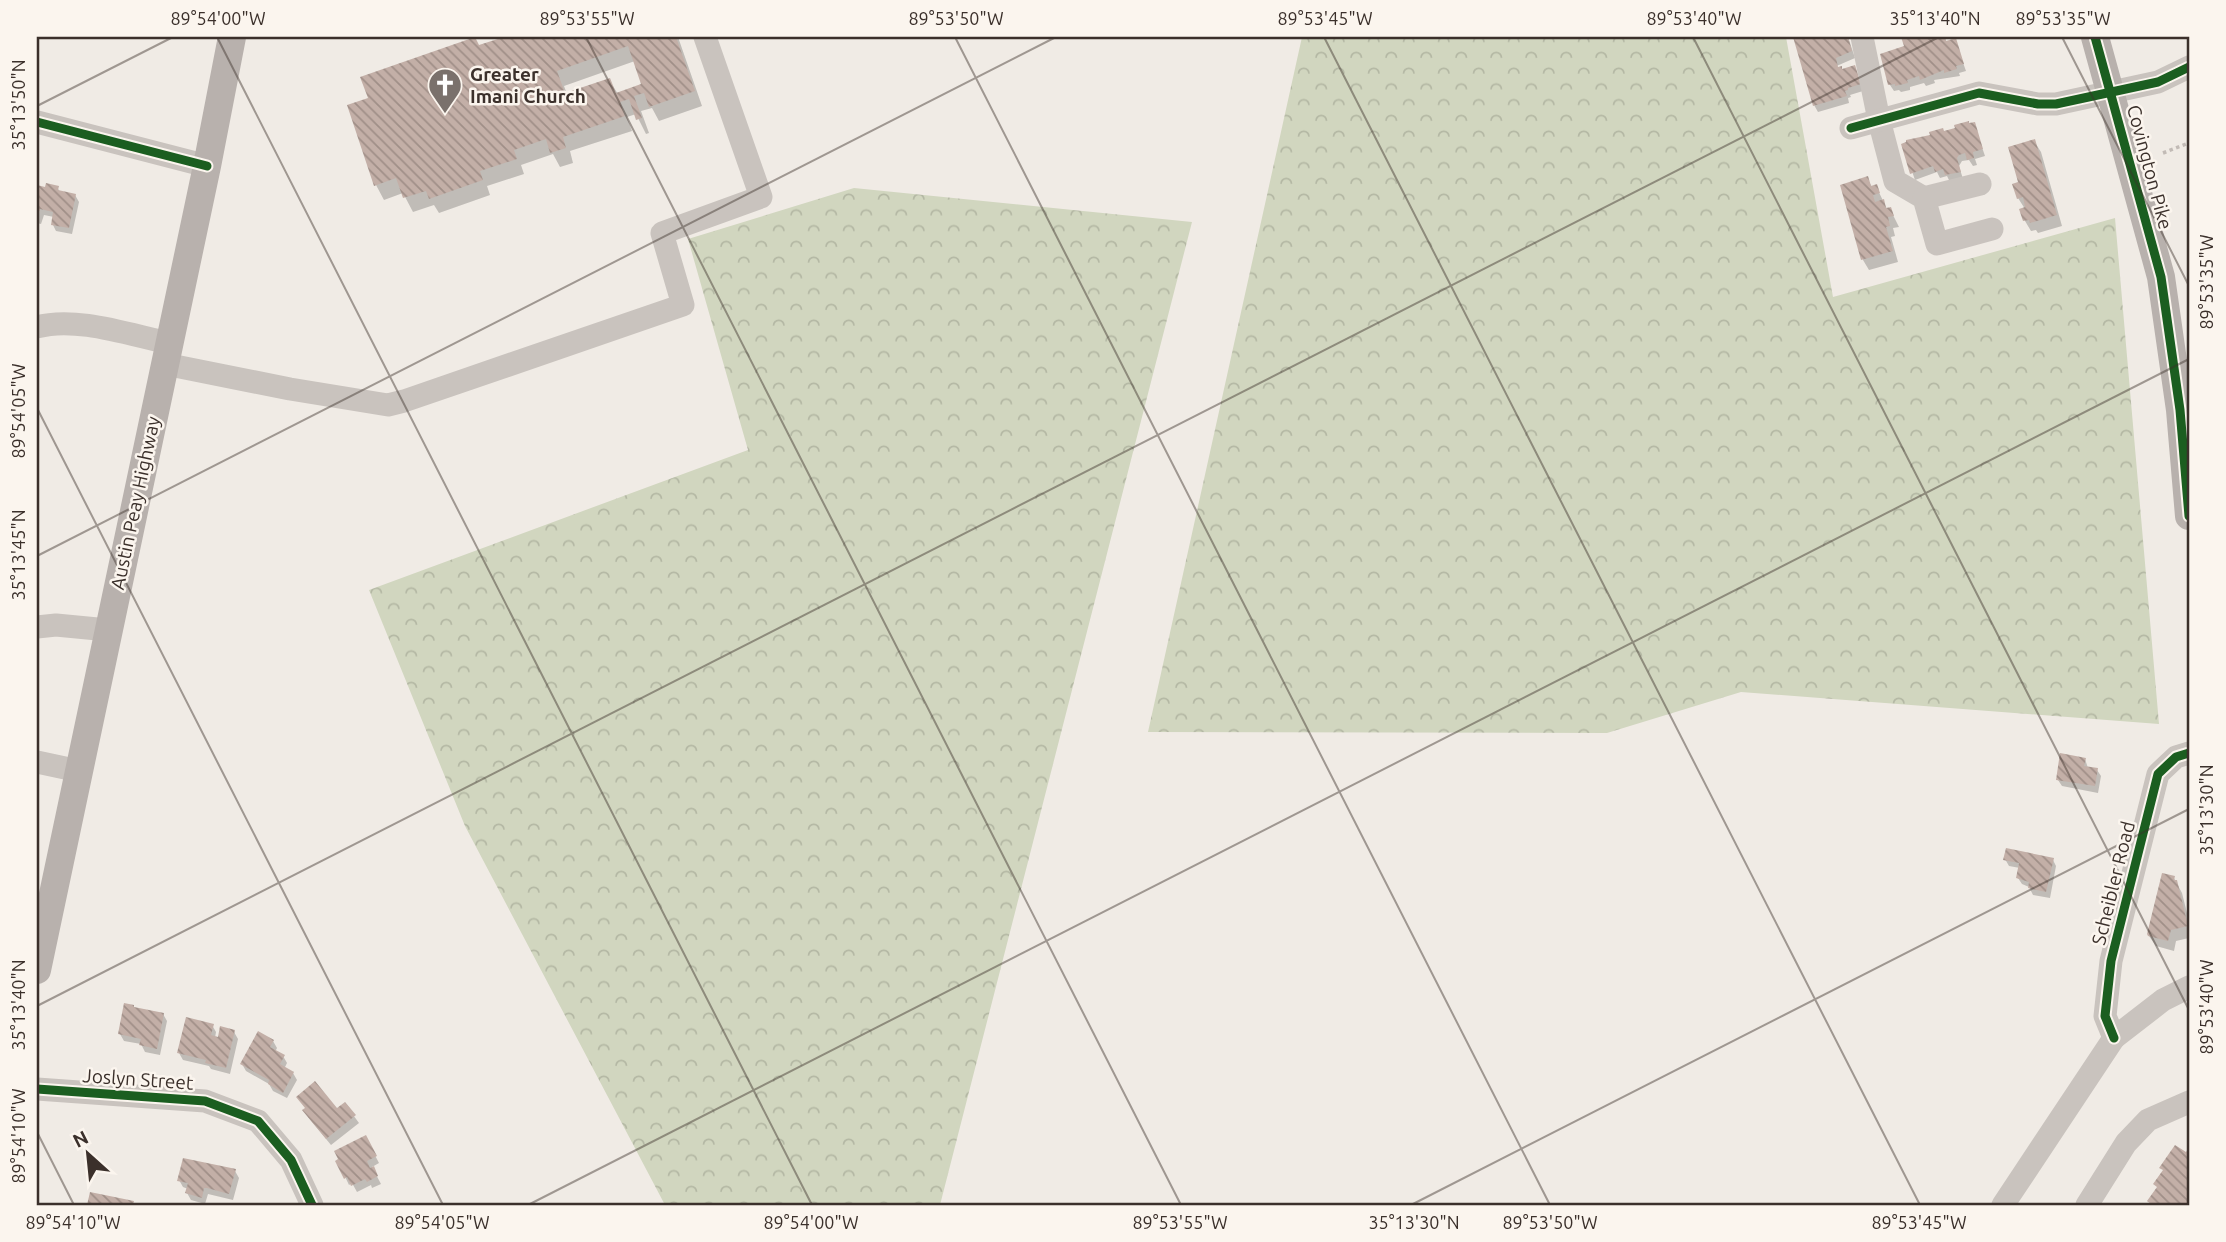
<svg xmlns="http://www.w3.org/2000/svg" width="2226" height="1242" font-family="Ubuntu,sans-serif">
  <defs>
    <pattern id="forest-crowns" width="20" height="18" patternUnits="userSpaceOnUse" patternTransform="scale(1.75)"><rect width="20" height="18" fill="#d1d6bf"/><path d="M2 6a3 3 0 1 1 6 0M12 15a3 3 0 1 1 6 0" fill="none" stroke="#b4b8a4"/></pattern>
    <pattern id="building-back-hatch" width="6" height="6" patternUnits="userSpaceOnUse" patternTransform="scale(1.75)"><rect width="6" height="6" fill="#c3afa7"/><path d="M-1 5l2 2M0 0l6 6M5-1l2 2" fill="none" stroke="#a08f88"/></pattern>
  </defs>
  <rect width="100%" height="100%" fill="#f0ebe5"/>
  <g fill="url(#forest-crowns)">
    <polygon points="1302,37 1786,37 1833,297 2115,218 2159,724 1741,692 1607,733 1148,732"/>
    <polygon points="854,188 1192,222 940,1205 665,1205 465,826 369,590 748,450 688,239"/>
  </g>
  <g fill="#0003" fill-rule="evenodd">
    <path d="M509,37H678L702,106L659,121L652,108L641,111L649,133L646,134L636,114L627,117L632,131L570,151L573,163L560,167L553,154L521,165L524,174L487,186L490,195L439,213L434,205L413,212L403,193L384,200L376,185L370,99L480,47ZM635,61L643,85L618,94L609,80L567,94L564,86Z"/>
    <polygon points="1794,37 1848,37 1855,58 1832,68 1842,70 1854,67 1863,91 1850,95 1851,97 1848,98 1849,103 1818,112 1814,105"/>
    <polygon points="1907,37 1914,37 1915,39 1929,37 1930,40 1944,37 1947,42 1955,40 1966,71 1959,73 1960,76 1934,80 1935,83 1926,86 1924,83 1910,87 1910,90 1901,92 1899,90 1894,91 1890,85 1906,47 1903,38"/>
    <polygon points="1974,124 1985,156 1975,159 1977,165 1973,166 1969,160 1962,161 1959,166 1963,179 1950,182 1947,176 1940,178 1937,172 1915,180 1903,145"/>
    <polygon points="2034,141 2041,152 2062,226 2038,233 2036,230 2031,231 2025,221 2025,209 2018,198 2020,183"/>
    <polygon points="1867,178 1872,187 1876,186 1885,205 1887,209 1890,209 1899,227 1893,228 1895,236 1891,237 1898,262 1869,270 1863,260 1842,186"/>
    <polygon points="37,187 47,189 57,187 60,192 75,195 79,202 72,234 56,231 53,225 54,217 44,215 41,224 37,223"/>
    <polygon points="2085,759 2088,768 2097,770 2101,776 2098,793 2062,786 2058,780"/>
    <polygon points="2005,859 2053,860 2056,866 2050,898 2033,895 2029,887 2022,884 2018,878 2020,868 2009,866"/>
    <polygon points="2174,878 2182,893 2189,921 2189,938 2176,941 2174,951 2156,946 2149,936"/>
    <polygon points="163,1014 167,1021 160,1055 145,1052 141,1044 124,1041 120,1034"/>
    <polygon points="212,1025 216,1032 215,1038 234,1032 238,1039 230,1074 211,1069 209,1066 183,1060 179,1053"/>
    <polygon points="273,1041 277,1048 275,1052 283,1056 287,1063 284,1069 293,1073 297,1080 287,1098 273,1091 269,1084 246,1071 242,1064"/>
    <polygon points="345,1104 359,1123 331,1145 308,1117 337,1110"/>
    <polygon points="369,1144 379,1163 372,1167 381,1184 372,1188 371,1185 357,1192 352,1183 349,1185 338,1162"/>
    <polygon points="235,1171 239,1178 233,1200 208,1194 205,1204 191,1200 187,1193 188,1189 183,1187 179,1180"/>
  </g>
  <g fill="url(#building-back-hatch)" fill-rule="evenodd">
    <path d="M475,37L479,45L504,37H676L695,91L649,107L644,93L634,96L642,118L636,120L629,99L620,102L625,116L563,137L566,148L550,153L546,139L514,150L517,159L480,171L483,180L429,199L426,191L403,198L396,178L374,186L347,105L368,98L360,77ZM628,46L641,84L616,93L610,78L565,93L557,71Z"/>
    <polygon points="1793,37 1848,37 1852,51 1836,58 1838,67 1842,66 1842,69 1855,65 1861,84 1848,88 1848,90 1845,91 1847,96 1813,106"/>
    <polygon points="1901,37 1929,37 1929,39 1945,37 1946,41 1956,38 1964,64 1956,66 1957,69 1944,73 1944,70 1920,80 1919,76 1907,80 1908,83 1895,86 1895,84 1888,85 1880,54 1904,46"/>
    <polygon points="1969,121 1969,123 1975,122 1983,149 1973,152 1974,158 1967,160 1965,153 1959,155 1957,158 1961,172 1945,175 1943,169 1935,172 1933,166 1910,174 1901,144 1906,142 1906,140 1930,135 1929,132 1943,128 1944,131 1955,128 1954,125"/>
    <polygon points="2035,139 2057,215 2030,223 2029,220 2023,221 2019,209 2025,207 2023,197 2017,199 2012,184 2018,182 2008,147"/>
    <polygon points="1868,176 1871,186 1877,184 1880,193 1873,195 1875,202 1884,199 1886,208 1891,207 1894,216 1888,217 1890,226 1886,227 1893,251 1861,260 1840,185"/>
    <polygon points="46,183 59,186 58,190 76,194 69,228 51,225 53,212 40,209 40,211 37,211 37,185 45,187"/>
    <polygon points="2060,753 2086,758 2084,766 2098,768 2095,786 2056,780"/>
    <polygon points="2006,848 2054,858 2046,892 2028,888 2029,882 2016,878 2019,863 2003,860"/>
    <polygon points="2162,873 2175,876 2174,880 2177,880 2188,926 2171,930 2168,941 2148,936 2147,934"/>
    <polygon points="124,1003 134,1005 134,1007 164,1013 157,1049 139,1045 141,1039 118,1034"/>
    <polygon points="186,1017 214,1024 211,1035 218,1037 220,1026 235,1030 226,1068 205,1063 206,1060 177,1053"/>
    <polygon points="258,1031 274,1040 270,1047 285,1055 280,1064 294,1072 283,1093 268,1084 269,1080 240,1064"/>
    <polygon points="315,1081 337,1108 345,1102 356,1115 326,1139 302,1110 305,1108 296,1097"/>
    <polygon points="366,1135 377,1156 367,1161 370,1168 374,1166 378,1176 367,1182 365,1179 351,1186 347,1177 344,1179 335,1161 338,1159 334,1151"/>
    <polygon points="2175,1145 2186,1152 2189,1148 2189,1205 2150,1205 2151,1204 2147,1201 2157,1187 2153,1184 2163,1170 2159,1168"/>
    <polygon points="183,1158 236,1169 229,1194 207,1188 204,1188 202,1198 185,1193 188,1183 177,1181"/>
    <polygon points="90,1192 134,1201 133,1205 87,1205"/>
  </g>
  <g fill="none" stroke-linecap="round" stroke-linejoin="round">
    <polyline stroke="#c2bbb6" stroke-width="3.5" stroke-dasharray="3.5 3.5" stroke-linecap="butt" points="2163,153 2189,143"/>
    <g stroke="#c9c3be" stroke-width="23">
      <polyline points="1862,37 1879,120 1895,181 1924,198 1937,244 1992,229"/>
      <polyline points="37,122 207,166"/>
      <polyline points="1851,128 1979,93 2038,104 2056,104 2158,82 2189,67"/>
      <polyline points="1924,198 1980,184"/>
      <path d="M37,327C76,316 130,335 169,343"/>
      <polyline points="165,364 290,389 388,405 404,401 683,305 662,233 761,197 705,37"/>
      <polyline points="37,627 56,625 108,630"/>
      <polyline points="37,762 79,771"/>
      <polyline points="2114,1038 2105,1016 2111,961 2158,774 2176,757 2189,753"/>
      <polyline points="37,1089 205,1101 258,1121 291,1160 312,1205"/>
      <polyline points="2003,1205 2114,1038 2163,1000 2189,987"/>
      <polyline points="2087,1205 2126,1143 2148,1120 2189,1102"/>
    </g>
    <g stroke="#b8b1ad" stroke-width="28">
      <polyline points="2095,37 2161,277 2180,410 2189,516"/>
      <polyline points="37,970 207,166 232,37"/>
    </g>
    <g stroke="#fbf5ee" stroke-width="13">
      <g id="cycleway">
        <polyline points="2095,37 2161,277 2180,410 2189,516"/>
        <polyline points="37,122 207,166"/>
        <polyline points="1851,128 1979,93 2038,104 2056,104 2158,82 2189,67"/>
        <polyline points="2114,1038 2105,1016 2111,961 2158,774 2176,757 2189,753"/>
        <polyline points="37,1089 205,1101 258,1121 291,1160 312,1205"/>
      </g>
    </g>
    <use href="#cycleway" stroke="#1b5e20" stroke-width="9"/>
  </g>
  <path fill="none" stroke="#3b302b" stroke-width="2" stroke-opacity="0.45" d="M217,37L812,1205M586,37L1181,1205M955,37L1550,1205M1324,37L1920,1205M1693,37L2189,1010M2062,37L2189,286M37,106L173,37M37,408L443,1205M37,556L1056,37M37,1006L1939,37M37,1132L74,1205M528,1205L2189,359M1411,1205L2189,809"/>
  <defs>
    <g id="church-pin" transform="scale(1.75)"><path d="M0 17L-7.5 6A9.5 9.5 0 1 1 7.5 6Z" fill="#7a716c" stroke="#fbf5ee"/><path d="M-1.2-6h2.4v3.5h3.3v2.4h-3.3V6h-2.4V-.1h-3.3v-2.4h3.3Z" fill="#fff"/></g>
  </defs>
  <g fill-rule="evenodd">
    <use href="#church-pin" x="445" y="85"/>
  </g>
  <g text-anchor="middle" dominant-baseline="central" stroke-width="5" stroke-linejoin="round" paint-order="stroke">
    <g font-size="19" font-weight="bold" fill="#3b302b" stroke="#fbf5ee" text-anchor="start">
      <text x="470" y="74">Greater<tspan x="470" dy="22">Imani Church</tspan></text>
    </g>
    <g font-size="19" fill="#3b302b" stroke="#fbf5ee">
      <text transform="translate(2150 167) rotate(75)">Covington Pike</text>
      <text transform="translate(135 503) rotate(-78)">Austin Peay Highway</text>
      <text transform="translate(2113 883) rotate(-76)">Scheibler Road</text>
      <text transform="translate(138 1079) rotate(4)">Joslyn Street</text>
    </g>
  </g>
  <rect width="2226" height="1242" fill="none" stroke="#fbf5ee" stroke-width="77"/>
  <g transform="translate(88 1154) rotate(333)" stroke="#fbf5ee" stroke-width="5" paint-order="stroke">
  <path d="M0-5L12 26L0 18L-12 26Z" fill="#3b302b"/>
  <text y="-10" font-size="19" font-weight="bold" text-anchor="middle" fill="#3b302b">N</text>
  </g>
  <rect x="38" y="38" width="2150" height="1166" fill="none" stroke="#3b302b" stroke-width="2.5"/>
  <g font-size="18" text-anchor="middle" fill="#3b302b">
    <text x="218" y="25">89°54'00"W</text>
    <text x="587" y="25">89°53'55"W</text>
    <text x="956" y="25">89°53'50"W</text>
    <text x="1325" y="25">89°53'45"W</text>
    <text x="1694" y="25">89°53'40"W</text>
    <text x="1935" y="25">35°13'40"N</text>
    <text x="2063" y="25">89°53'35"W</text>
    <text transform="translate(19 105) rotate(-90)" y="6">35°13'50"N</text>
    <text transform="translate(2207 282) rotate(-90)" y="6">89°53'35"W</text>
    <text transform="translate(19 411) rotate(-90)" y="6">89°54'05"W</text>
    <text transform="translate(19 555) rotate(-90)" y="6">35°13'45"N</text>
    <text transform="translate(2207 810) rotate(-90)" y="6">35°13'30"N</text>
    <text transform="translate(19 1005) rotate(-90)" y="6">35°13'40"N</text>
    <text transform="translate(2207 1007) rotate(-90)" y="6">89°53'40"W</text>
    <text transform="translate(19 1136) rotate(-90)" y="6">89°54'10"W</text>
    <text x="73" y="1229">89°54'10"W</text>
    <text x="442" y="1229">89°54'05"W</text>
    <text x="811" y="1229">89°54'00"W</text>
    <text x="1180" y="1229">89°53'55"W</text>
    <text x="1414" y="1229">35°13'30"N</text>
    <text x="1550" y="1229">89°53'50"W</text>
    <text x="1919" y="1229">89°53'45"W</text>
  </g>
</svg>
